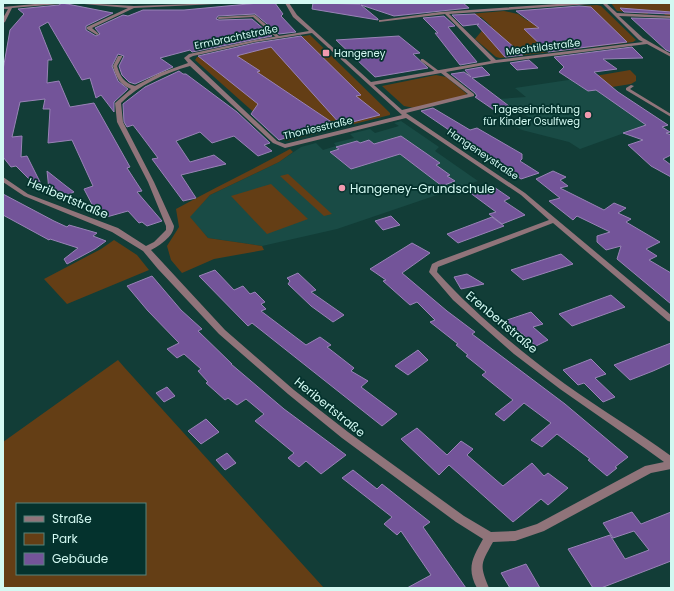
<svg xmlns="http://www.w3.org/2000/svg" width="674" height="591" font-family="Poppins,sans-serif">
  <rect width="100%" height="100%" fill="#123d37"/>
  <g fill="#194b45">
    <polygon points="595,76 660,120 580,149 569,142 522,130 515,126 534,120 499,99 526,97 515,88"/>
    <polygon points="401,121 439,147 435,151 478,181 337,229 262,246 208,238 189,217 210,195 279,162 301,147 316,143 323,150 336,146 334,143 354,138 350,134 370,129 375,133 399,126 394,123"/>
  </g>
  <g fill="#643e15" fill-rule="evenodd">
    <polygon points="611,3 671,3 671,16 665,15 662,11 647,10 648,14 617,11"/>
    <polygon points="597,5 601,6 636,40 633,42 500,58 496,57 475,39 485,27 491,26 481,17 457,19 458,15 504,11 518,14 528,21 574,16 582,8 580,6"/>
    <polygon points="310,35 390,113 390,115 286,141 195,60 197,57 255,44"/>
    <polygon points="630,70 636,76 636,81 631,84 612,87 595,76"/>
    <polygon points="436,75 446,77 467,94 464,96 414,108 404,106 382,86"/>
    <path d="M290,149L293,152L279,162L210,195L190,217L208,238L262,246L264,250L214,259L182,273L171,260L167,246L179,227L176,209C214,188 252,170 290,149Z"/>
    <polygon points="288,174 332,214 324,216 280,176"/>
    <polygon points="271,184 308,219 267,234 231,196"/>
    <polygon points="114,240 137,255 149,270 67,304 44,279 101,249"/>
    <path d="M118,360L124,367L324,588H3V442ZM17,504H145V574H17Z"/>
  </g>
  <g fill="#735499" stroke="#9983b7">
    <polygon points="62,3 113,13 86,26 86,30 96,36 100,34 95,28 123,15 128,16 143,10 184,10 259,3 275,3 283,14 281,16 296,32 279,34 255,14 218,16 216,19 219,20 252,19 272,36 192,52 190,50 160,58 173,67 135,84 129,82 122,75 119,66 124,56 118,54 112,66 118,81 128,89 114,102 114,112 101,95 96,98 90,78 82,80 48,22 39,27 52,60 48,60 47,83 59,81 70,107 94,103 130,167 127,168 142,191 137,192 162,221 147,226 142,222 139,223 128,211 103,218 99,209 95,210 84,189 93,186 72,140 48,143 50,109 43,109 45,99 20,102 12,137 22,136 21,157 27,156 45,192 43,193 16,166 11,167 3,157 3,70 10,30 24,14 18,9 59,5"/>
    <polygon points="313,3 360,4 360,3 463,3 469,8 394,16 361,5 378,19 378,20 312,9"/>
    <polygon points="579,6 591,7 627,42 548,52 524,29 539,28 516,11"/>
    <polygon points="620,8 671,12 671,14 624,12"/>
    <polygon points="475,14 486,23 523,55 505,57 477,25 479,24 463,26 452,15"/>
    <polygon points="444,16 455,26 448,27 477,62 460,65 435,33 438,33 423,18"/>
    <polygon points="631,18 671,19 671,52 666,50"/>
    <polygon points="301,36 361,95 356,96 380,115 341,125 271,47 240,55 237,56 260,71 257,72 333,123 279,140 251,114 258,104 198,56 255,43"/>
    <polygon points="399,36 420,53 413,54 428,68 375,77 336,40"/>
    <polygon points="632,47 643,58 603,59 617,69 594,72 618,92 668,125 662,127 670,132 666,133 671,135 671,155 663,159 671,165 671,177 651,166 628,145 643,140 623,133 646,125 596,90 588,91 559,72 564,67 554,57"/>
    <polygon points="529,60 538,68 517,70 510,63"/>
    <polygon points="482,67 490,75 472,78 509,106 494,110 475,97 477,96 475,93 451,74 464,72 471,77 465,70"/>
    <polygon points="179,71 183,74 186,74 237,112 270,143 264,145 272,151 258,156 234,136 212,143 200,132 176,141 190,162 214,155 226,164 181,175 196,198 183,201 152,159 158,158 140,134 133,125 127,127 124,122 123,104 145,87"/>
    <polygon points="433,108 470,130 477,128 522,154 522,159 520,161 539,173 521,179 421,111"/>
    <polygon points="401,136 440,163 436,165 450,175 447,176 455,181 442,186 400,154 351,169 330,152 339,149 336,147 357,141 360,143 369,140 374,144"/>
    <polygon points="47,171 66,186 74,192 60,198 49,190"/>
    <polygon points="553,171 566,177 560,180 568,186 560,188 604,210 614,203 626,208 618,213 631,219 626,222 660,242 646,249 657,256 649,260 671,273 671,304 617,259 621,246 606,250 597,242 597,236 610,232 577,216 573,220 549,201 560,198 536,179"/>
    <polygon points="491,185 510,198 504,201 525,215 502,224 489,214 496,212 469,192"/>
    <polygon points="3,194 54,221 67,227 69,225 97,233 93,236 106,241 95,249 67,264 64,259 78,248 50,239 49,240 3,215"/>
    <polygon points="391,216 400,225 383,230 375,221"/>
    <polygon points="492,217 504,226 458,243 447,234"/>
    <polygon points="412,243 430,253 402,273 447,311 475,332 472,334 565,404 628,457 615,467 617,468 607,476 588,460 590,459 557,434 542,447 531,440 551,423 524,403 504,421 495,414 513,400 482,375 486,372 466,356 468,355 456,345 458,344 430,322 435,320 417,302 410,305 383,281 386,280 370,269"/>
    <polygon points="561,254 573,264 523,280 511,270"/>
    <polygon points="215,270 234,290 243,286 250,294 255,292 265,302 261,304 266,309 261,311 306,345 320,337 331,345 327,347 354,368 351,371 368,381 361,387 397,414 382,426 252,323 248,326 199,276"/>
    <polygon points="298,273 316,290 311,292 344,315 333,322 311,306 288,284 290,281 287,278"/>
    <polygon points="467,274 484,284 461,289 454,277"/>
    <polygon points="152,276 181,310 202,329 198,331 232,364 231,364 284,409 346,455 321,474 306,461 299,467 288,458 294,453 255,421 264,414 246,399 237,405 228,398 225,400 206,383 208,382 198,371 201,369 184,354 177,358 167,349 179,343 148,311 127,286"/>
    <polygon points="611,295 625,307 572,326 559,314"/>
    <polygon points="531,312 543,324 533,327 548,340 536,346 520,332 516,334 504,321"/>
    <polygon points="671,343 671,363 653,371 630,380 614,365"/>
    <polygon points="418,350 428,360 408,375 395,366"/>
    <polygon points="591,359 606,374 595,378 615,397 603,402 584,383 578,385 563,370"/>
    <polygon points="167,387 175,396 164,402 156,393"/>
    <polygon points="206,419 219,432 201,444 188,431"/>
    <polygon points="417,428 447,455 461,441 473,449 467,455 503,486 532,463 544,476 548,473 568,488 548,505 541,499 513,522 449,465 439,475 401,439"/>
    <polygon points="227,453 236,463 225,470 216,460"/>
    <polygon points="353,470 377,489 382,484 430,522 423,527 466,588 407,588 431,575 401,531 397,535 384,524 392,517 342,478"/>
    <polygon points="632,512 641,524 671,512 671,561 601,588 593,588 568,549 610,535 625,559 649,550 634,531 613,538 603,523"/>
    <polygon points="526,564 540,588 510,588 501,573"/>
  </g>
  <g fill="none" stroke-linecap="round" stroke-linejoin="round">
    <g fill="#90747a" fill-rule="evenodd">
      <polygon points="255,15 279,36 279,38 277,38 253,17 219,19 217,18 219,17"/>
      <polygon points="421,59 423,59 439,71 439,73 437,73 421,61"/>
      <polygon points="631,85 634,86 630,89 671,114 671,117 626,90 626,88"/>
    </g>
    <g fill="#90747a" fill-rule="evenodd">
      <polygon points="45,3 61,3 59,4 12,8 5,22 3,23 3,18 8,9 3,9 3,7"/>
      <polygon points="82,3 134,6 218,3 216,4 134,8 92,28 99,34 97,35 87,29 87,27 128,8 84,4"/>
      <path d="M285,3H289L297,15L371,82L491,61L445,14L379,22V20H381L440,12L572,3H593L591,4L449,14L496,60L643,42L639,40L602,3H606L617,13L671,16V18L619,16L643,38L671,54V57L647,44L495,63L446,72L474,94V96L406,113L525,193L671,315V322L668,321L553,223L438,267L437,272C475,314 519,350 565,384C600,409 637,431 671,456V469L651,473L544,531L515,541L493,542C481,564 479,564 489,588H477C466,568 473,557 483,539L456,522L342,438L288,394L219,334L158,269L143,251L112,232L24,196L3,182V177L28,194L118,228L146,246L154,242L166,230V226L148,182L117,122L115,103L131,89C120,85 116,77 113,66L118,56H122V57L117,66C120,76 124,83 135,86L160,73L188,63L184,58L189,54L255,40L309,31L293,17ZM312,33L402,115L285,144L277,141L189,58L193,56L255,42ZM190,66L273,143L285,148L406,118L521,195L549,220L438,261L432,264L429,272L453,300L514,354L560,389L646,449L664,462L645,466L537,524L515,531L491,532L464,516L348,432L294,390L225,330L151,250C159,246 174,236 174,226L154,182L123,122L121,103C139,85 165,73 190,66ZM441,73L468,94L402,110L374,85Z"/>
    </g>
  </g>
  <g fill="#f29aaf" stroke="#04322d" stroke-width="1.5">
    <rect x="322" y="49" width="8" height="8" rx="2"/>
    <circle cx="588" cy="115" r="4"/>
    <circle cx="342" cy="188" r="4"/>
  </g>
  <g text-anchor="middle" dominant-baseline="central" stroke-width="3.5" stroke-linejoin="round" paint-order="stroke">
    <g font-size="10" fill="#d3f9f2" stroke="#04322d">
      <text transform="translate(236 37) rotate(-12)">Ermbrachtstraße</text>
      <text transform="translate(543 47) rotate(-7)">Mechtildstraße</text>
      <text transform="translate(318 128) rotate(-13)">Thoniesstraße</text>
      <text transform="translate(483 154) rotate(34)">Hangeneystraße</text>
    </g>
    <g font-size="10" fill="#d3f9f2" stroke="#04322d" text-anchor="start">
      <text x="334" y="53">Hangeney</text>
      <text x="580" y="109" text-anchor="end">Tageseinrichtung<tspan x="580" dy="12">für Kinder Osulfweg</tspan></text>
    </g>
    <g font-size="12" fill="#d3f9f2" stroke="#04322d" text-anchor="start">
      <text x="350" y="188">Hangeney-Grundschule</text>
    </g>
    <g font-size="12" fill="#d3f9f2" stroke="#04322d">
      <text transform="translate(68 198) rotate(23)">Heribertstraße</text>
      <text transform="translate(502 322) rotate(40)">Erenbertstraße</text>
      <text transform="translate(330 407) rotate(39)">Heribertstraße</text>
    </g>
  </g>
  <rect width="674" height="591" fill="none" stroke="#d3f9f2" stroke-width="8"/>
  <rect x="16" y="503" width="130" height="72" fill="#04322d" stroke="#57827c"/>
  <rect x="24" y="516" width="20" height="6" fill="#90747a" stroke="#57827c"/>
  <text x="52" y="523" font-size="12" fill="#d3f9f2">Straße</text>
  <rect x="24" y="533" width="20" height="12" fill="#643e15" stroke="#57827c"/>
  <text x="52" y="543" font-size="12" fill="#d3f9f2">Park</text>
  <rect x="24" y="553" width="20" height="12" fill="#735499" stroke="#57827c"/>
  <text x="52" y="563" font-size="12" fill="#d3f9f2">Gebäude</text>
</svg>
